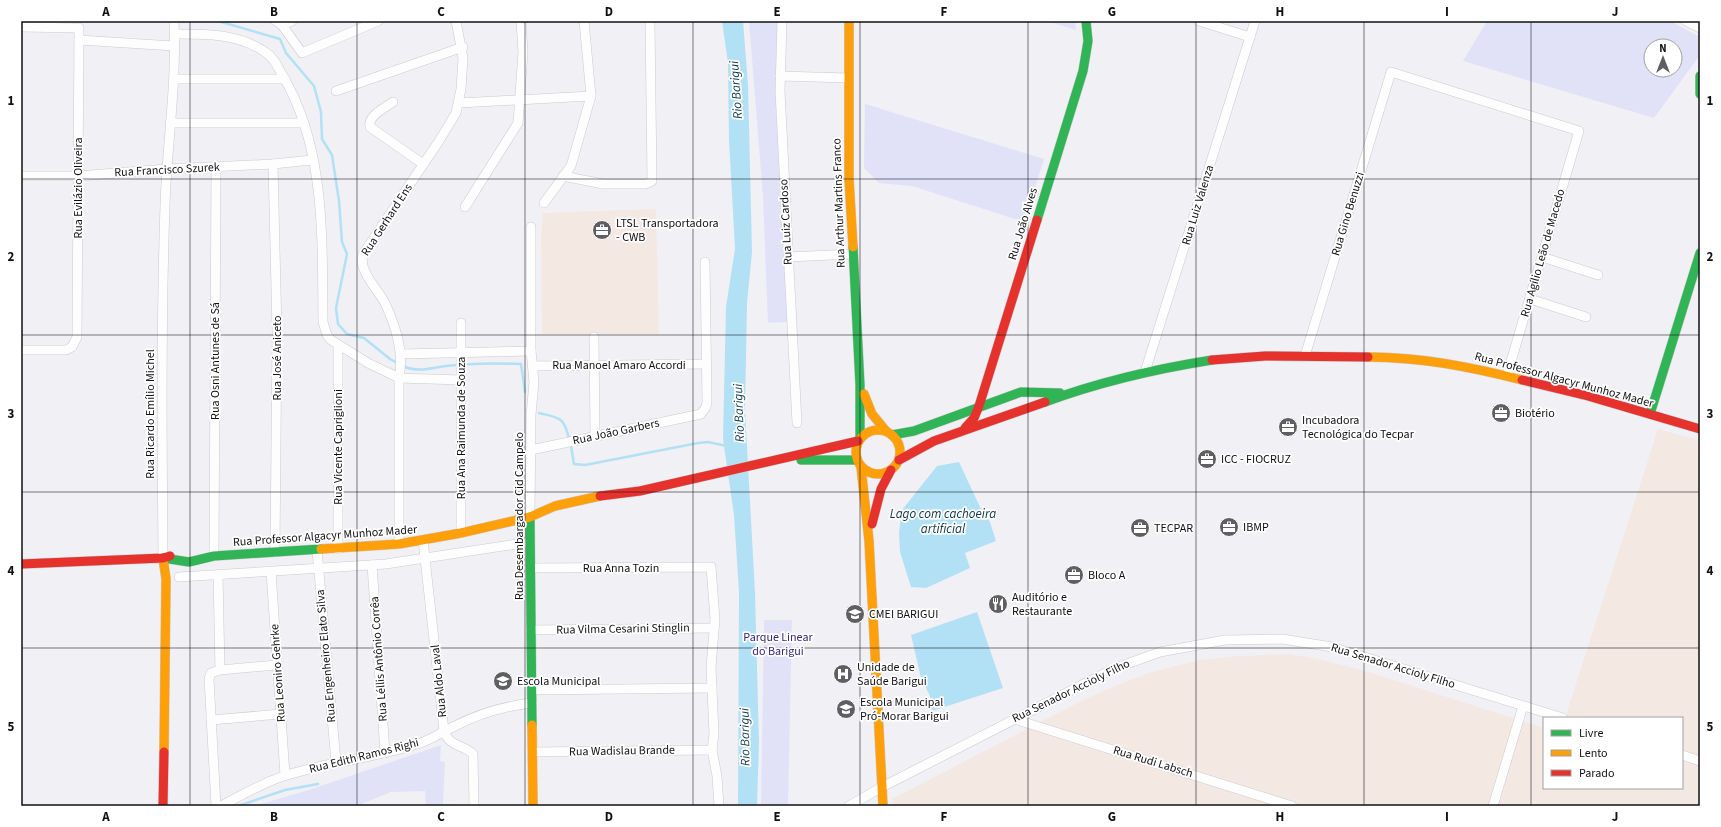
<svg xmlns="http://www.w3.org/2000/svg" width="1721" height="827" font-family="'Source Sans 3',sans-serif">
  <rect width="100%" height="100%" fill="#f0f0f5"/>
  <g fill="#f4e8e3">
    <polygon points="656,209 659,334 542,334 541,237 543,213"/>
    <polygon points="1658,429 1700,441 1700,806 893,806 892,799 1083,700 1115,686 1152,672 1200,660 1238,656 1289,654 1317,659 1362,670 1544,728 1544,788 1682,788 1682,718 1565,718"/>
  </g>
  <g fill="#e1e2f8" fill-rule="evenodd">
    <polygon points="749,21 778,21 777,85 787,322 768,323 763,197"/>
    <polygon points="1047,21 1075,21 1076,30"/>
    <path d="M1487,21H1670L1700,37V55L1654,118L1463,61ZM1651,46H1675V70H1651Z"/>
    <polygon points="865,104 1044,159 1024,222 912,186 879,183 864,168"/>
    <polygon points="764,620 792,620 788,806 761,806"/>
    <polygon points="441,745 440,761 445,762 443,804 471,805 471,806 426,806 425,791 391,792 356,806 254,806 312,789"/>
  </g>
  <g fill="#b2e1f6">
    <polygon points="722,21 743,21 748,85 752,252 747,303 745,410 755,593 759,742 757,806 738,806 739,592 734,515 723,439 726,307 735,249 729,140 728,63"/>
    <polygon points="959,462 980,507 990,522 996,541 965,553 970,568 926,588 911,587 900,552 899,532 902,510 937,466"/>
    <polygon points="977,612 1003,688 932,711 930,696 921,678 911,635"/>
  </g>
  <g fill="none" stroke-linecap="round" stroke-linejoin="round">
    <g stroke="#b2e1f6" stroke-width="2.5">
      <polyline points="218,21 280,39 286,53 314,86 321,112 322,139 332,155 339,201 342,242 347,254 336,308 338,324 347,334 364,338 390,359 399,364"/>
      <path d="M403,366C418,373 431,368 446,366C471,363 496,363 521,364L525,392"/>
      <path d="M539,413C559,418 564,416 569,439"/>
      <polyline points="571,446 574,464 585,465 698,443 708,442 727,446"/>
      <polyline points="101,806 120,806"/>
      <polyline points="238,806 285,790 318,784"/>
    </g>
    <g stroke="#cbcbce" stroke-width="10">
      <g id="street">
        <polyline points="276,21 282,25 302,53 378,21"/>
        <polyline points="782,21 780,91 797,423"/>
        <polyline points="1199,21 1250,37"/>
        <polyline points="1686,21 1700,28"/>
        <polyline points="282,25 292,21"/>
        <polyline points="21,27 79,28 77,337 72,347 66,350 21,350"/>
        <path d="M174,34C205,34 238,33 265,52C274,57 278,68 283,76C326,149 322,240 323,322L327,335L331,340L368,363L399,378L461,380"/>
        <polyline points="79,40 174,46"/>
        <polyline points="780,76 848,78"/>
        <polyline points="174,79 285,79"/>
        <polyline points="336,91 463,47"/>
        <path d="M393,102C385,108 367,116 370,127L423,164"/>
        <polyline points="459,103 591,96"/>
        <polyline points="170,123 303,123"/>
        <polyline points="273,164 277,332 275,552"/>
        <polyline points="21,176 78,176 167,169 273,164 312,160"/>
        <polyline points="563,176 603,184 646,184 652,181 650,21"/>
        <polyline points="544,203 571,166 591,96 584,21"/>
        <polyline points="465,207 518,123 523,52 521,21"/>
        <polyline points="788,257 852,254"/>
        <polyline points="1542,257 1598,275"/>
        <polyline points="1530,299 1586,317"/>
        <polyline points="594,337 595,437"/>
        <polyline points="402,354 531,351"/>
        <polyline points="1305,356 1391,72 1579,131 1507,375"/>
        <polyline points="533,366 706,364"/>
        <polyline points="1145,372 1255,21"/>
        <polyline points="531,450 701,414 706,407 707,402 705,262"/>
        <polyline points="530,517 531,415 534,382 531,351 531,227"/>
        <polyline points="461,533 461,323"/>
        <path d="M423,540L444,731C449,747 463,744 473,754L474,806"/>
        <path d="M399,544V378C404,352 396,327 385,303C377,288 358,271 363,254L439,141L456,113L461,89L463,58L456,21"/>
        <polyline points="338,549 338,345"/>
        <polyline points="317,550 336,762"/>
        <polyline points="214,556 216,167"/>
        <path d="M163,558C162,441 161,323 165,205C167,144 177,83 174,21"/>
        <polyline points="372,565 385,753"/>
        <polyline points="530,568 711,567 715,619 711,667 714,734 712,750 717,776 719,806"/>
        <polyline points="271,572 285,775"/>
        <polyline points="179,577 386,564 530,542"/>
        <polyline points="531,630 714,628"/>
        <polyline points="220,670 277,665"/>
        <polyline points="532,690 712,688"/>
        <polyline points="1014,719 1292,806"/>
        <polyline points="211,720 281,714"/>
        <polyline points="532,752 712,750"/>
        <polyline points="1682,755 1700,761"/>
        <polyline points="216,806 209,679 211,673 220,670 218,575"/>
        <path d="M221,806C242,795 262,783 284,776C330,761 378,758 423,742C434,738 443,731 453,727C478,714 504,706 532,703"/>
        <polyline points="849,806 882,787 1113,669 1160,652 1225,640 1282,639 1332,647 1563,718"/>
        <polyline points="1493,806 1523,706"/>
      </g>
    </g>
    <g stroke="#cbcbce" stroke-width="10">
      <g id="fast">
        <polyline points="1700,76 1700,94"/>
        <polyline points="1037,220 1083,71 1088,41 1086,21"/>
        <polyline points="853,247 860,385 860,437"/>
        <path d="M1045,402C1099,382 1155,369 1212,360"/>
        <polyline points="1650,414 1700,253"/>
        <polyline points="892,435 914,431 1021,392 1060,393"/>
        <polyline points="801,460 857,460"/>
        <polyline points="530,517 532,725"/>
        <polyline points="163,558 189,562 214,556 321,549"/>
      </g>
    </g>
    <g stroke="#cbcbce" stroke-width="10">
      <g id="slow">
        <polyline points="849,21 849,179 853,247"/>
        <path d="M1368,357C1421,357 1471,367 1522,380"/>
        <polyline points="864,394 872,414 886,431"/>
        <circle cx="878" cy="452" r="22"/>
        <polyline points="861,467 869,541 883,806"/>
        <polyline points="321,549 399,544 461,533 530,517 555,506 600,496"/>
        <polyline points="163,558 166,579 164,752"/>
        <polyline points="532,725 533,806"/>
      </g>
    </g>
    <g stroke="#cbcbce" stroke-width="10">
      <g id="jam">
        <polyline points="1212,360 1265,356 1368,357"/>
        <polyline points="1522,380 1588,396 1700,429"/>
        <polyline points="965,428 974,418 979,406 1037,220"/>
        <polyline points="899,460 934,441 1045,402"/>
        <polyline points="600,496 640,491 858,441"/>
        <polyline points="872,524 881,489 891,470"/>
        <polyline points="21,564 163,558 170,556"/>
        <polyline points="163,806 164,752"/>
      </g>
    </g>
    <use href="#street" stroke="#fdfdfe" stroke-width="9"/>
    <use href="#fast" stroke="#30b455" stroke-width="9"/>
    <use href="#slow" stroke="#ff9f0a" stroke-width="9"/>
    <use href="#jam" stroke="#e5322d" stroke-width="9"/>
  </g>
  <path fill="none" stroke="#111113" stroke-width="1" stroke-opacity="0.55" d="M190,21V806M357,21V806M525,21V806M693,21V806M860,21V806M1028,21V806M1196,21V806M1364,21V806M1531,21V806M21,179H1700M21,335H1700M21,492H1700M21,648H1700"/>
  <defs>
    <g id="office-disc" transform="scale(1)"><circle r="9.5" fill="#5f5f62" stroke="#fff"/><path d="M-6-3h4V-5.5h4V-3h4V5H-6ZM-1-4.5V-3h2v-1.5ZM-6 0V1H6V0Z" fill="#fff"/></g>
    <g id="restaurant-disc" transform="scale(1)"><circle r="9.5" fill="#5f5f62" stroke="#fff"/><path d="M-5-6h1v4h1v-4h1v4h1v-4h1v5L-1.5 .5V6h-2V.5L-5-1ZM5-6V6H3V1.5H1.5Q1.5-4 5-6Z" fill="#fff"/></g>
    <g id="school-disc" transform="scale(1)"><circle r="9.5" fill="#5f5f62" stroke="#fff"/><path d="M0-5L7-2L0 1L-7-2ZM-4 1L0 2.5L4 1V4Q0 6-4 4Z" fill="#fff"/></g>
    <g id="hospital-disc" transform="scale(1)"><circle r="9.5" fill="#5f5f62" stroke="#fff"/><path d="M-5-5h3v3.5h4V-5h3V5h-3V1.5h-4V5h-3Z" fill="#fff"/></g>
  </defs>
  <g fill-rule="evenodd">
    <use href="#office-disc" x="602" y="230"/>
    <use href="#office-disc" x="1501" y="413"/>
    <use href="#office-disc" x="1288" y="427"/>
    <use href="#office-disc" x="1207" y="459"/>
    <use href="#office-disc" x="1229" y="527"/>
    <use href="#office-disc" x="1140" y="528"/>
    <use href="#office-disc" x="1074" y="575"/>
    <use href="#restaurant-disc" x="998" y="604"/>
    <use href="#school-disc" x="855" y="614"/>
    <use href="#hospital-disc" x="843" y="674"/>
    <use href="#school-disc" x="503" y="681"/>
    <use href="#school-disc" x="846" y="709"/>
  </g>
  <g text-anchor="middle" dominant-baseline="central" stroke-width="3.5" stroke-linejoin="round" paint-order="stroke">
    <g font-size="12" fill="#111113" stroke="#fff">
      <text transform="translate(167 170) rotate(-3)">Rua Francisco Szurek</text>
      <text transform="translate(78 188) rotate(-90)">Rua Evilázio Oliveira</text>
      <text transform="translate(839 203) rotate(-92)">Rua Arthur Martins Franco</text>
      <text transform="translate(1198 205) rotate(-73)">Rua Luiz Valenza</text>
      <text transform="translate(1348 214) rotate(-73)">Rua Gino Benuzzi</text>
      <text transform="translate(387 220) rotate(-57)">Rua Gerhard Ens</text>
      <text transform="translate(786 222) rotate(-93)">Rua Luiz Cardoso</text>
      <text transform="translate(1023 224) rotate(-73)">Rua João Alves</text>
      <text transform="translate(1543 253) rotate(-74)">Rua Agílio Leão de Macedo</text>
      <text transform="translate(277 358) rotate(-90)">Rua José Aniceto</text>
      <text transform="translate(215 361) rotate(-90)">Rua Osni Antunes de Sá</text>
      <text x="619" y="365">Rua Manoel Amaro Accordi</text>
      <text transform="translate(1564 380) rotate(15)">Rua Professor Algacyr Munhoz Mader</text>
      <text transform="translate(150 414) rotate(-90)">Rua Ricardo Emílio Michel</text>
      <text transform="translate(461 428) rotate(-90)">Rua Ana Raimunda de Souza</text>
      <text transform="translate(616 432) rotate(-12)">Rua João Garbers</text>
      <text transform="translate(338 447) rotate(-90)">Rua Vicente Capriglioni</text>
      <text transform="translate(519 516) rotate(-90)">Rua Desembargador Cid Campelo</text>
      <text transform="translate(325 536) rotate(-4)">Rua Professor Algacyr Munhoz Mader</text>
      <text x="621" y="568">Rua Anna Tozin</text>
      <text transform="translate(623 629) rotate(-1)">Rua Vilma Cesarini Stinglin</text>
      <text transform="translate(326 656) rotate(-95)">Rua Engenheiro Elato Silva</text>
      <text transform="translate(379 659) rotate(-94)">Rua Léllis Antônio Corrêa</text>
      <text transform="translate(1393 666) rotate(17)">Rua Senador Accioly Filho</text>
      <text transform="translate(278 673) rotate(-94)">Rua Leoniro Gehrke</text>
      <text transform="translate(439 681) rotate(-96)">Rua Aldo Laval</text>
      <text transform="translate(1071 691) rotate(-26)">Rua Senador Accioly Filho</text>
      <text transform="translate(622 751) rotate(-1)">Rua Wadislau Brande</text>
      <text transform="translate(364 756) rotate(-14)">Rua Edith Ramos Righi</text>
      <text transform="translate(1153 762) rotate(17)">Rua Rudi Labsch</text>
    </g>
    <g font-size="12" fill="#111113" stroke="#fff" text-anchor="start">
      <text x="616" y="223">LTSL Transportadora<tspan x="616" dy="14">- CWB</tspan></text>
      <text x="1515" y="413">Biotério</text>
      <text x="1302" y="420">Incubadora<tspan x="1302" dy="14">Tecnológica do Tecpar</tspan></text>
      <text x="1221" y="459">ICC - FIOCRUZ</text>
      <text x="1243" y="527">IBMP</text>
      <text x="1154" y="528">TECPAR</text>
      <text x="1088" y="575">Bloco A</text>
      <text x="1012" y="597">Auditório e<tspan x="1012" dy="14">Restaurante</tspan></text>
      <text x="869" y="614">CMEI BARIGUI</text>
      <text x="857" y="667">Unidade de<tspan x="857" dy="14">Saúde Barigui</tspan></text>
      <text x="517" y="681">Escola Municipal</text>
      <text x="860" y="702">Escola Municipal<tspan x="860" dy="14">Pró-Morar Barigui</tspan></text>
    </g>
    <g font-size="12" fill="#342877" stroke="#fff">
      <text x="778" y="637">Parque Linear<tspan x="778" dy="14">do Barigui</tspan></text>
    </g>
    <g font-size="13" font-style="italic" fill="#103948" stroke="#fff">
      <text transform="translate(736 90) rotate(-94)">Rio Barigui</text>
      <text transform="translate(739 413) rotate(-92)">Rio Barigui</text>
      <text x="943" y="514">Lago com cachoeira<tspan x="943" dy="15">artificial</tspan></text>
      <text transform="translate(745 737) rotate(-91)">Rio Barigui</text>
    </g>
  </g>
  <rect width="1721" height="827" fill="none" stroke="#ffffff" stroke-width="44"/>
  <rect x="1543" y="717" width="140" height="72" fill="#ffffff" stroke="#a0a0a1"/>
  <rect x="1551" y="730" width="20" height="6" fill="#30b455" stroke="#a0a0a1"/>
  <text x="1579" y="737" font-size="12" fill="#111113">Livre</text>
  <rect x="1551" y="750" width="20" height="6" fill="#ff9f0a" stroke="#a0a0a1"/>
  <text x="1579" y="757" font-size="12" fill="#111113">Lento</text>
  <rect x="1551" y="770" width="20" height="6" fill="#e5322d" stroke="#a0a0a1"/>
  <text x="1579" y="777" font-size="12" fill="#111113">Parado</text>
  <g transform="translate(1663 58)"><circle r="19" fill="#ffffff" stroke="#a0a0a1"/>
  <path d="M0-3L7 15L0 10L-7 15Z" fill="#5f5f62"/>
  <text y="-6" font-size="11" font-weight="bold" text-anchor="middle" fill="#111113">N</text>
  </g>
  <rect x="22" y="22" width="1677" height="783" fill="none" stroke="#111113" stroke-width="1.5"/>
  <g font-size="13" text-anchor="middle" font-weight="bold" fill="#111113">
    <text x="106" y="16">A</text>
    <text x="274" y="16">B</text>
    <text x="441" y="16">C</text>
    <text x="609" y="16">D</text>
    <text x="777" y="16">E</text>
    <text x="944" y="16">F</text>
    <text x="1112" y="16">G</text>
    <text x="1280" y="16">H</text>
    <text x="1447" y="16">I</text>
    <text x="1615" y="16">J</text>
    <text x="11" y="105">1</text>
    <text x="1710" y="105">1</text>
    <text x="11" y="261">2</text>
    <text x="1710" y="261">2</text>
    <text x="11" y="418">3</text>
    <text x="1710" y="418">3</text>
    <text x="11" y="575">4</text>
    <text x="1710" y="575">4</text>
    <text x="11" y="731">5</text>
    <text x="1710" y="731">5</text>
    <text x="106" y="821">A</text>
    <text x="274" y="821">B</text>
    <text x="441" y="821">C</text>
    <text x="609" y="821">D</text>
    <text x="777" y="821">E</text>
    <text x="944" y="821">F</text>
    <text x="1112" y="821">G</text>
    <text x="1280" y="821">H</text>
    <text x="1447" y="821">I</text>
    <text x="1615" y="821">J</text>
  </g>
</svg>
